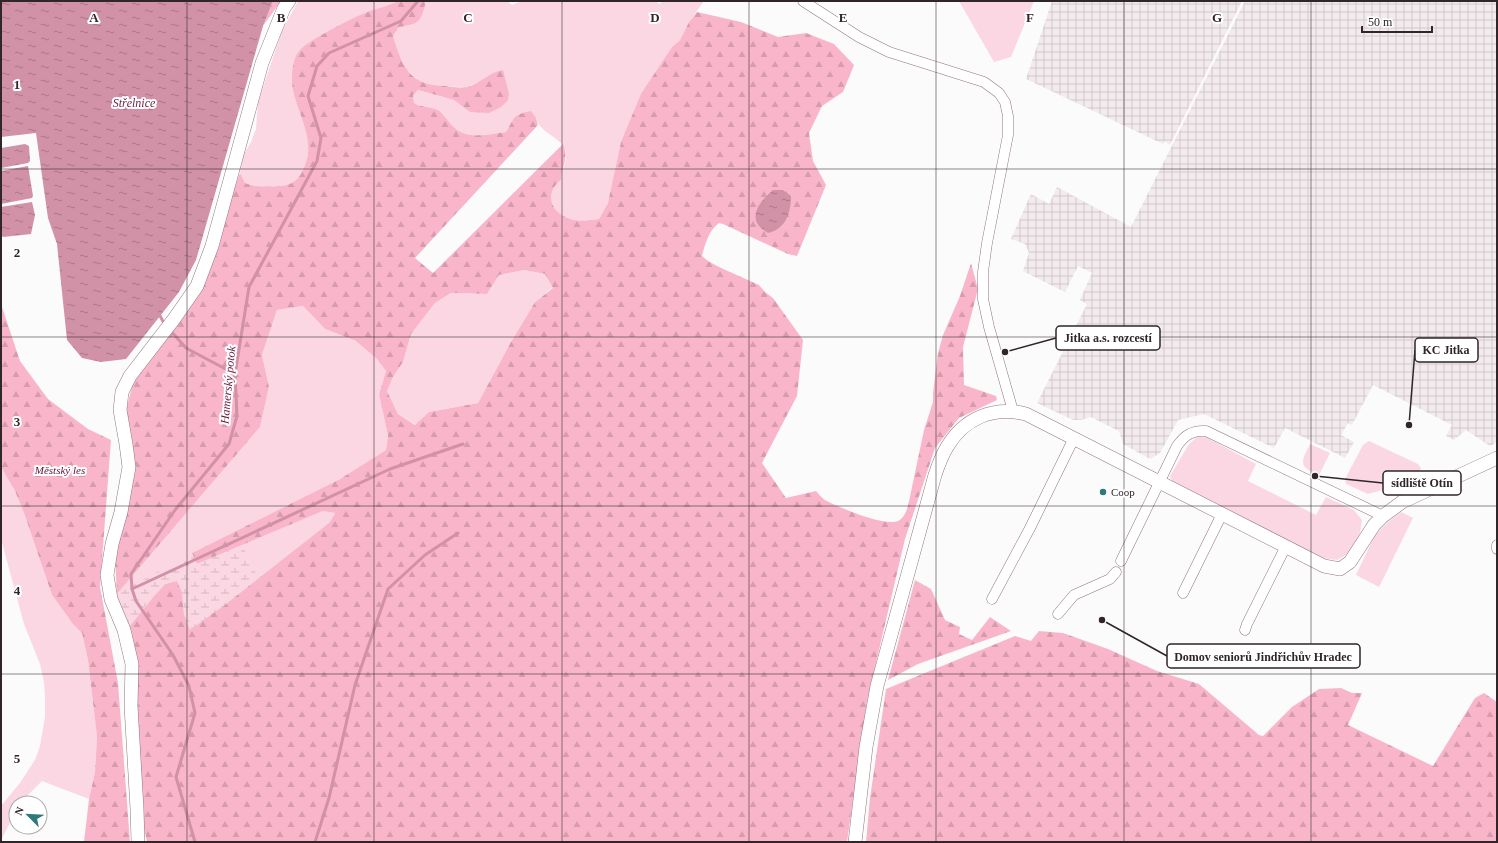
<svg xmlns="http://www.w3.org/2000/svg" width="1498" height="843" font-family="Georgia,serif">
  <defs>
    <pattern id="industrial-grid" width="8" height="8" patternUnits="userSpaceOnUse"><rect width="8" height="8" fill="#f2eaec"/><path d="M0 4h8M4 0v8" fill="none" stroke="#d0c9ca"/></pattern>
    <pattern id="forest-firs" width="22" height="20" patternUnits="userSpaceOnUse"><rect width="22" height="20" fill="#f9b6cb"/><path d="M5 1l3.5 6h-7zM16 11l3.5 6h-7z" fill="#d69cae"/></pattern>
    <pattern id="wetland-marsh" width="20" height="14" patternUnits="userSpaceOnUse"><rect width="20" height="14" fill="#fad7e2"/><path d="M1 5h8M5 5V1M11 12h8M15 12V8" fill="none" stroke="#d7b8c2"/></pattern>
    <pattern id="water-ripples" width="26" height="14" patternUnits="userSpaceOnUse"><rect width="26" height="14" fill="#d191a6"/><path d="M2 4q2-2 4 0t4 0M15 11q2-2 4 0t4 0" fill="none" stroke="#aa7687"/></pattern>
  </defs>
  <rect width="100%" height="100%" fill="#fbfbfb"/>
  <g fill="url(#industrial-grid)">
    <polygon points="1052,1 1242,1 1170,145 1164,141 1163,144 1026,79"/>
    <polygon points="1245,1 1497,1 1497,442 1490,446 1466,430 1454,440 1446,436 1452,425 1373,385 1352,425 1348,423 1341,435 1354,442 1345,458 1285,428 1274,448 1204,414 1178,420 1160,453 1150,459 1123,444 1119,431 1091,417 1081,420 1073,420 1037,403 1087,304 1080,300 1092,273 1078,266 1065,292 1023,271 1029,253 1025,244 1011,239 1031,194 1049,204 1057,187 1131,227"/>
  </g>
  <g fill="#fad7e2">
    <path d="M298,1H399L299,111C303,119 307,128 308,137C310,153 306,177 291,184C285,186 278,186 272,186C263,187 254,186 245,183L240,173L243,156L251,142L256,129L258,102L282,31Z"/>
    <path d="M426,1H507L512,5L522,1H655L660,4L662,1H704L689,22L680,40L672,47L624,136L621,142L610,193L608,203L599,219C589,220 580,222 571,219C550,213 544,193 561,180C562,170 567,162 566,152C564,138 540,134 536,118L509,127L506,132C490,134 468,140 455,128C449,123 444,114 438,110C430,106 422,108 414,103L413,94L418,90L454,100L471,112L488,76L481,81L466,87L434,86L422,83L407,70L398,53L393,36L399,27L411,25L425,5Z"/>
    <polygon points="959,1 1034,1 1011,57 994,62"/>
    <polygon points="524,270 545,274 553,287 535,302 511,342 478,403 429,412 416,425 398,414 387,391 393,377 403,362 411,334 435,303 451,293 487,294 499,275"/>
    <polygon points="303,306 325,329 356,341 377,359 386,371 379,394 388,436 386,450 340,479 192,553 197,564 323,511 335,513 330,522 222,607 190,630 165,584 153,597 117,594 260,427 269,387 262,355 277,310"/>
    <polygon points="1197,437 1206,437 1256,464 1248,481 1316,515 1326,497 1354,510 1362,520 1360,533 1350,553 1337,560 1322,558 1172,482 1170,476 1189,444"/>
    <polygon points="1369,441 1418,464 1421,468 1420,470 1383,490 1368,494 1346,484 1345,479 1363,445"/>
    <path d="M1310,444L1330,453L1319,475C1298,467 1301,462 1310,444Z"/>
    <polygon points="1,467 15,491 24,513 52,595 73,624 82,633 88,660 97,737 95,772 89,799 42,781 20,803 16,803 16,811 1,840 1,806 20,783 35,760 40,746 45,717 45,697 44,682 40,664 24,624 1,539"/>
    <polygon points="1401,512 1413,518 1379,587 1356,575 1375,535 1388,522"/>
  </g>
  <g fill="url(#forest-firs)" fill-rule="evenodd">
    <polygon points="273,1 281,1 263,26"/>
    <path d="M399,1H426C421,21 420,24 399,27L393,36C402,66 410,86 445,86C452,87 460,88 467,87C480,84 489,72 503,70L509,94L508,100L501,107L489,113L470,112L454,100L418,90L413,95L414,103C422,108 430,106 438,110C444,114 449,123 455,128C468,140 490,134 506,132C515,118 512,115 531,111L536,118L538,125L415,258L433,273L563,144C569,157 562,167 561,180C544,193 550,213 571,219C580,222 589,220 599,219L608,203L610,193L621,142L641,94L672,47L680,40L689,22L697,12L741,22L778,37L806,33L834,44L854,65L843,92L822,106L809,133L813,161L826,185L797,256L788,254L723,224L719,223C709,230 705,244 702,256L708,261L719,267L759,285L765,292L773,298L803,340L797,396L762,463L786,498L816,491C819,494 822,498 825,500C838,507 885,527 898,521C904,518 906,512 908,506L924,430L933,402V393L938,353L943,335L960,296L971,263L978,289L963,347L964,385L996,396L997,400L959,418L935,448L905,539L867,701L847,842H147L142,819L127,629L153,597L165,584L177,581L182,592L184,615L222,607L330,522L335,513L323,511L197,564L192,553L340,479L386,450L388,436L379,394L386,371L377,359L356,341L325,329L303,306L277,310L262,355L269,387L260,427L117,594L115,558L122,517L126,410L136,372L209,256L240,173L245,183C255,187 266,187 278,186C289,186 297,182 302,172C318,143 299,118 293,90C291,79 292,63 297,54C302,46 310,42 318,37C335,27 352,18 370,11C380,8 390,5 399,1ZM524,270L545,274L553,288L535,302L511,342L478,403L429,412L415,425L398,414L387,391L393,377L403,362L411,334L435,303L451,293L487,294L499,275Z"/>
    <polygon points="1,304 20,361 48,399 88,429 111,440 100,587 118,683 130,842 84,842 89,799 95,772 97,737 88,660 82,633 73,624 52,595 24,513 15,491 1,467"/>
    <polygon points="915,580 931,589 945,620 960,627 959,634 972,640 990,617 1011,631 918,664 888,680"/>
    <polygon points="1039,631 1063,633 1108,649 1157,671 1199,684 1259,735 1263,736 1292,707 1319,689 1341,688 1352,693 1362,693 1348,725 1433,766 1475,698 1484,693 1497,702 1497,842 866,842 870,798 886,689 1015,636 1031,641"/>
  </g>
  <polygon fill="url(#wetland-marsh)" points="242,545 258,578 222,607 190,630 184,615 182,592 177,581 165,584 153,597 127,629 117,594 192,553 197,564"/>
  <g fill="url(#water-ripples)">
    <polygon points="1,1 273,1 263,26 196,260 179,292 126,359 101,362 82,358 67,340 57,244 48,218 36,133 1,137"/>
    <polygon points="25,144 29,146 30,161 28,163 1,168 1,148"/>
    <polygon points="28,166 33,196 32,198 1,204 1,171"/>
    <path d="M773,190H783L791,196C791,212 786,229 768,233C745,220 758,203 773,190Z"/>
    <polygon points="32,202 35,215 31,234 3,237 1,235 1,207"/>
  </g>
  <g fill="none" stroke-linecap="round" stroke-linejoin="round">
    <g stroke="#d191a6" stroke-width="3">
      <polyline points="159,314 165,325"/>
      <polyline points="170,330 186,348 235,374"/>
      <polyline points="132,589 390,469 463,444"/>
      <polyline points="195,842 176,777 195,713 189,686 173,655 136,601 132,589 131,574 175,510 229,444 237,416 235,374 249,287 317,161 321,138 308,96 317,66 329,53 401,21 418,1"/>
      <polyline points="315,842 329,798 355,685 388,589 425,555 458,533"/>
    </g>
    <g stroke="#90757d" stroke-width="11">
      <g id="minor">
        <polyline points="803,1 859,37 889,52 984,82 999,93 1005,102 1008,116 1008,135 987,243 983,272 983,299 989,327 1013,411"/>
        <polyline points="1497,545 1497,549"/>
        <path d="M1121,561L1177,446C1185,435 1192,430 1206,431L1383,516"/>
        <polyline points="1183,593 1222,514"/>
        <polyline points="992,599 1030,528 1074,438"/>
        <polyline points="1058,614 1074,595 1110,579 1116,572"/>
        <polyline points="1245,630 1247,624 1283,552"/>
      </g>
    </g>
    <g stroke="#90757d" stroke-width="14">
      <g id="tertiary">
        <polyline points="138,842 137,809 131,706 132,664 124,630 111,599 107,575 112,544 121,512 129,467 126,444 120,410 122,392 130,376 174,319 197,286 212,246 262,63 284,8 289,1"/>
        <path d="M855,842L866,747L877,686L935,475C938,466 942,455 947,447C964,418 993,406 1026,414L1324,566L1340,569L1350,562L1374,525L1383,516L1402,502L1497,458"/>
      </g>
    </g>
    <use href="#minor" stroke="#fff" stroke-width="10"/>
    <use href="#tertiary" stroke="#fff" stroke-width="13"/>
  </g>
  <path fill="none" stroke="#302528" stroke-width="1" stroke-opacity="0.55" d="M187,1V842M374,1V842M562,1V842M749,1V842M936,1V842M1124,1V842M1311,1V842M1,169H1497M1,337H1497M1,506H1497M1,674H1497"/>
  <circle fill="#30797a" stroke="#fff" stroke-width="1.5" cx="1103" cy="492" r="4"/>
  <g text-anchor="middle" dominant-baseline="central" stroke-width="4" stroke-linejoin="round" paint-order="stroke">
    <g font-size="11" font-style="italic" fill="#5f1335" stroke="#fff">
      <text x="60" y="470">Městský les</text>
    </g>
    <g font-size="11" fill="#302528" stroke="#fff" text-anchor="start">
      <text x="1111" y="492">Coop</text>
    </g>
    <g font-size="12" font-style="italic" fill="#681d3d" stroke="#fff">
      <text x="134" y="103">Střelnice</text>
      <text transform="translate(228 385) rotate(-85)">Hamerský potok</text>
    </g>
  </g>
  <g font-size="13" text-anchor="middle" font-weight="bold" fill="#302528" stroke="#fff" stroke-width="4" stroke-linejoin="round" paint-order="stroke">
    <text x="94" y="22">A</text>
    <text x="281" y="22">B</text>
    <text x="468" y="22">C</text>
    <text x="655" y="22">D</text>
    <text x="843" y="22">E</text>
    <text x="1030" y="22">F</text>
    <text x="1217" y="22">G</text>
    <text x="17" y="89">1</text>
    <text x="17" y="257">2</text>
    <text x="17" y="426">3</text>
    <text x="17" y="595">4</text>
    <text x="17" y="763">5</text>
  </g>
  <path fill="none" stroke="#302528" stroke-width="1.5" d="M1005 352L1056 338M1409 425L1415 350M1315 476L1383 483M1102 620L1167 656"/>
  <g fill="#302528" stroke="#fff" stroke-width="1.5">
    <circle cx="1005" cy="352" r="4"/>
    <circle cx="1409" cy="425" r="4"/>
    <circle cx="1315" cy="476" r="4"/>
    <circle cx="1102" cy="620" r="4"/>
  </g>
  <g fill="#fff" stroke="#302528" stroke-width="1.5">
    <rect x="1056" y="326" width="104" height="24" rx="4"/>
    <rect x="1415" y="338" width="63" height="24" rx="4"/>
    <rect x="1383" y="471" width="78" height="24" rx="4"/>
    <rect x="1167" y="644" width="193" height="24" rx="4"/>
  </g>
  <g font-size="12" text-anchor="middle" font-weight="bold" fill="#302528">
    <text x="1108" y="342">Jitka a.s. rozcestí</text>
    <text x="1446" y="354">KC Jitka</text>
    <text x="1422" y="487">sídliště Otín</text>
    <text x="1263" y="661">Domov seniorů Jindřichův Hradec</text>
  </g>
  <rect width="1498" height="843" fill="none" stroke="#302528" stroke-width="4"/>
  <g transform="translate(28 815) rotate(294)"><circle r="19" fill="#ffffff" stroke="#aca8a9"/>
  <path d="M0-3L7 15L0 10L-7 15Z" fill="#30797a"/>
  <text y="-6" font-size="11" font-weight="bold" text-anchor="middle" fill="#302528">N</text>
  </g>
  <path d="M1362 26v6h70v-6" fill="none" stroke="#302528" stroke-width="2"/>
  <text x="1368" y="26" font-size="12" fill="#302528" stroke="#ffffff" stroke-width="3" paint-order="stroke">50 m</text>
</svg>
